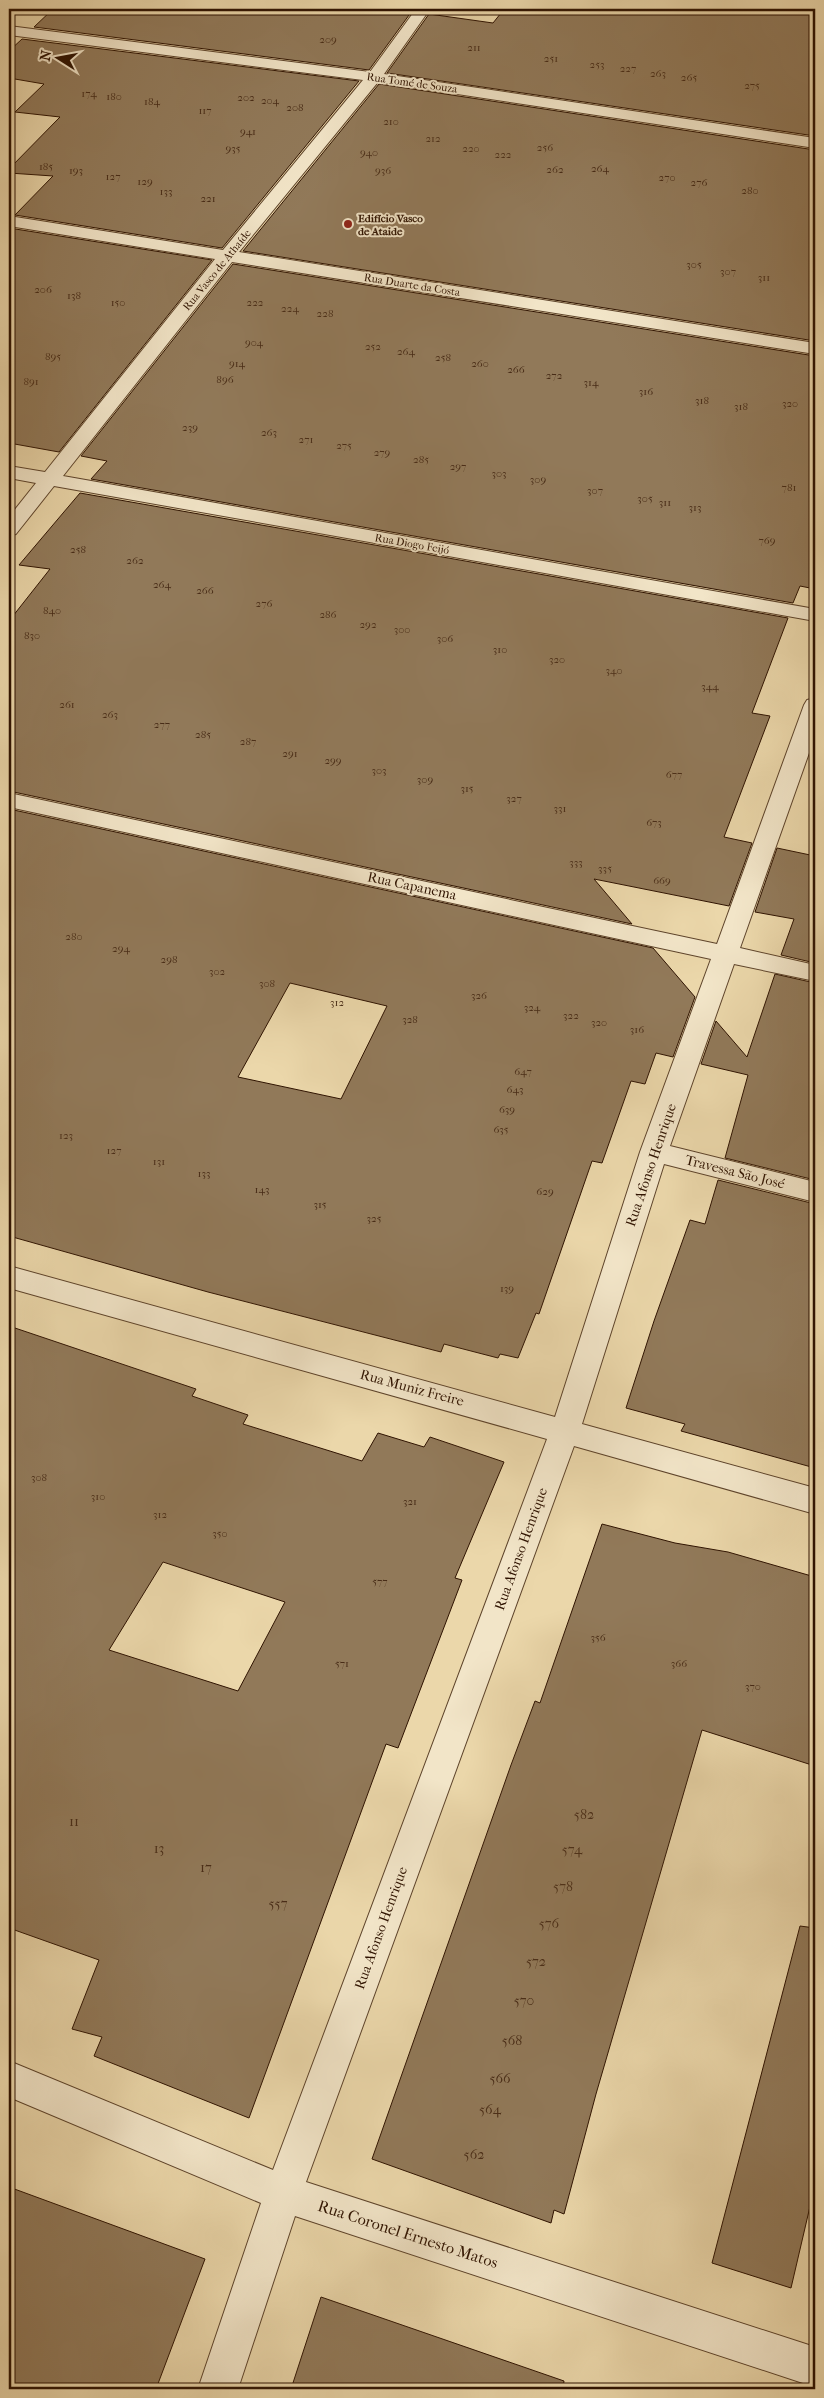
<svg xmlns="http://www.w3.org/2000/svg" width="824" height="2398" font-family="'IM FELL French Canon',serif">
  <rect width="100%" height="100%" fill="#ebd7aa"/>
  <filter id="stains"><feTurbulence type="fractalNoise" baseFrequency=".004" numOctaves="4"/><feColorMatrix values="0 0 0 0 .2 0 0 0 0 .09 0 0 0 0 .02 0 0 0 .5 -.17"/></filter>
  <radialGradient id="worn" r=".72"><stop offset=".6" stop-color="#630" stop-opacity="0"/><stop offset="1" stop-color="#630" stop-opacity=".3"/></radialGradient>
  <g fill="#917959" stroke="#2f1301" fill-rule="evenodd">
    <polygon points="53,9 393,9 412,11 369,70 34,27"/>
    <polygon points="517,9 815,9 815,136 387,73 429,14 493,23 501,13 513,14"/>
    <polygon points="22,39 359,81 222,248 15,215 53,176 9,173 9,169 60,117 15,112 44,84 9,78 9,51"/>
    <polygon points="379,84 815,150 815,341 243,251"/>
    <polygon points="9,228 212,260 59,452 9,443"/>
    <polygon points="233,264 815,356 815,589 800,586 793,603 91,479 107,461 81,456"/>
    <polygon points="80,493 788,618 752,713 770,716 724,837 752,843 729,906 594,879 632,924 9,791 9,621 50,569 19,565"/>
    <path d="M9,809L653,948L695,997L673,1057L656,1053L645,1084L631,1081L602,1163L592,1161L539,1314L536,1313L518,1358L500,1354L498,1358L444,1344L441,1352L208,1292L9,1236ZM290,983L387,1006L341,1099L238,1077Z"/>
    <polygon points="777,848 815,856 815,963 781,955 794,919 755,912"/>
    <polygon points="775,974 815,983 815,1180 725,1158 748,1075 701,1064 716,1021 747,1057"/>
    <polygon points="718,1180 815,1204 815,1468 681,1431 685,1424 626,1408 654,1321 690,1220 705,1224"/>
    <path d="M9,1326L196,1389L192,1396L248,1415L243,1424L362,1461L378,1433L424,1447L430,1437L504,1462L455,1578L462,1580L398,1748L386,1744L249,2118L94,2056L102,2037L72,2029L99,1960L9,1928ZM163,1562L285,1602L238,1691L109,1650Z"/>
    <polygon points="602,1524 675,1543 728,1552 815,1577 815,1766 702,1730 596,2094 564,2214 554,2210 551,2223 372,2159 511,1765 535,1701 540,1703"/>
    <polygon points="800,1926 815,1928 815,2185 791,2288 712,2263"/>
    <polygon points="9,2187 205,2259 156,2389 9,2389"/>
    <polygon points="321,2297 564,2381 563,2389 291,2389"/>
  </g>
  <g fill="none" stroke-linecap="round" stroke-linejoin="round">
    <g stroke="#5e442b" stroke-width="2">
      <g id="minor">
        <polygon points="416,9 430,9 384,74 815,138 815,148 378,82 239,252 815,343 815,354 232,262 63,476 815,609 815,621 54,486 16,534 9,536 9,517 36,483 9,478 9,466 45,472 215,259 9,226 9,216 223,250 363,80 9,35 9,26 370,72"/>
        <polygon points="815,698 815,736 740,948 815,965 815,981 734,964 670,1146 815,1182 815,1202 664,1164 582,1424 815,1488 815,1514 574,1446 306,2182 815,2347 815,2387 295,2216 238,2389 198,2389 261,2203 9,2097 9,2061 273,2170 547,1439 9,1288 9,1266 555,1417 640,1152 711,959 9,807 9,793 717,944 804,705 807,700"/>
      </g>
    </g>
    <use href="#minor" fill="#f2e5c8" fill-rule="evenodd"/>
  </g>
  <circle fill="#8f2418" stroke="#f2e5c8" stroke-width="2" cx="348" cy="224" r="5"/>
  <g text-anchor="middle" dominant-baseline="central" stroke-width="4" stroke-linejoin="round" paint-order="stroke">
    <g font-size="11" fill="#482c17">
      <text x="328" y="39">209</text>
      <text x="474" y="47">211</text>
      <text x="551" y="58">251</text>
      <text x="597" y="64">253</text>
      <text x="628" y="68">227</text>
      <text x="658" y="73">263</text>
      <text x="689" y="77">265</text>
      <text x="752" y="85">275</text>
      <text x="89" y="93">174</text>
      <text x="114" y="96">180</text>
      <text x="246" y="97">202</text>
      <text x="270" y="100">204</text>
      <text x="152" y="101">184</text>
      <text x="295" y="107">208</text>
      <text x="205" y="110">117</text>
      <text x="391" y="121">210</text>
      <text x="248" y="131">941</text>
      <text x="433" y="138">212</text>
      <text x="545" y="147">256</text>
      <text x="233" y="148">935</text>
      <text x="471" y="148">220</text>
      <text x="369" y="152">940</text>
      <text x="503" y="154">222</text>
      <text x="46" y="166">185</text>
      <text x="600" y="168">264</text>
      <text x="555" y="169">262</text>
      <text x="76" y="170">193</text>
      <text x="383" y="170">936</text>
      <text x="113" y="176">127</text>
      <text x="667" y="177">270</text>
      <text x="145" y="181">129</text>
      <text x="699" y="182">276</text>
      <text x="750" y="190">280</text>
      <text x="166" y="191">133</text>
      <text x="208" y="198">221</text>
      <text x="694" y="264">305</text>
      <text x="728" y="271">307</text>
      <text x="764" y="277">311</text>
      <text x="43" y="289">206</text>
      <text x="74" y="295">138</text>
      <text x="118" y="302">150</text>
      <text x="255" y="302">222</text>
      <text x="290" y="308">224</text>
      <text x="325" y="313">228</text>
      <text x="254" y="342">904</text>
      <text x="373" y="346">252</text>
      <text x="406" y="351">264</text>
      <text x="53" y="356">895</text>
      <text x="443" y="357">258</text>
      <text x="237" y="363">914</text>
      <text x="480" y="363">260</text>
      <text x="516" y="369">266</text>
      <text x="554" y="375">272</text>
      <text x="225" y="379">896</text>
      <text x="31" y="381">891</text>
      <text x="591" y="382">314</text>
      <text x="646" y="391">316</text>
      <text x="702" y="400">318</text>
      <text x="790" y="403">320</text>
      <text x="741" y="406">318</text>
      <text x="190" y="427">239</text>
      <text x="269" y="432">263</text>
      <text x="306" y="439">271</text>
      <text x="344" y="445">275</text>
      <text x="382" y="452">279</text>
      <text x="421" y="459">285</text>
      <text x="458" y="466">297</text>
      <text x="499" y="473">303</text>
      <text x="538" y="479">309</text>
      <text x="789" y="487">781</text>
      <text x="595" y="490">307</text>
      <text x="645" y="498">305</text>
      <text x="665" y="502">311</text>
      <text x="695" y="507">313</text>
      <text x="767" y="540">769</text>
      <text x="78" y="549">258</text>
      <text x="135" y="560">262</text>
      <text x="162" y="584">264</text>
      <text x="205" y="590">266</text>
      <text x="264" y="603">276</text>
      <text x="52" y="610">840</text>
      <text x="328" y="614">286</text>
      <text x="368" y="624">292</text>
      <text x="402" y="629">300</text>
      <text x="32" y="635">830</text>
      <text x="445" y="638">306</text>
      <text x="500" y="649">310</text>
      <text x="557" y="659">320</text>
      <text x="614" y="670">340</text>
      <text x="710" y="686">344</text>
      <text x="67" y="704">261</text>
      <text x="110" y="714">263</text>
      <text x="162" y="724">277</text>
      <text x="203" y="734">285</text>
      <text x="248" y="741">287</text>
      <text x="290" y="753">291</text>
      <text x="333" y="760">299</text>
      <text x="379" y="770">303</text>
      <text x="674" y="774">677</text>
      <text x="425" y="779">309</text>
      <text x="467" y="788">315</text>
      <text x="514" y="798">327</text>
      <text x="560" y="808">331</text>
      <text x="654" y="822">673</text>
      <text x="576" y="862">333</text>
      <text x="605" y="868">335</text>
      <text x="662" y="880">669</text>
      <text x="74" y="936">280</text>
      <text x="121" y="948">294</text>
      <text x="169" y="959">298</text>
      <text x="217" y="971">302</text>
      <text x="267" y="983">308</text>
      <text x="479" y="995">326</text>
      <text x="337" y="1002">312</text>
      <text x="532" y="1007">324</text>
      <text x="571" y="1015">322</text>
      <text x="410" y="1019">328</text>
      <text x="599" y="1022">320</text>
      <text x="637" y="1029">316</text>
      <text x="523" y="1071">647</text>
      <text x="515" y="1089">643</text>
      <text x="507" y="1109">639</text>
      <text x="501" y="1129">635</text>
      <text x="66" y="1135">123</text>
      <text x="114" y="1150">127</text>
      <text x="159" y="1161">131</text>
      <text x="204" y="1173">133</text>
      <text x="262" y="1189">143</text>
      <text x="545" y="1191">629</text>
      <text x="320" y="1204">315</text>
      <text x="374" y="1218">325</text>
      <text x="507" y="1288">139</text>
      <text x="39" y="1477">308</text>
      <text x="98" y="1496">310</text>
      <text x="410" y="1501">321</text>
      <text x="160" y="1514">312</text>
      <text x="220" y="1533">350</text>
      <text x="380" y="1581">577</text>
      <text x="598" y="1637">356</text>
      <text x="342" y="1663">571</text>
      <text x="679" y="1663">366</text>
      <text x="753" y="1686">370</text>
    </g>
    <g font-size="11" fill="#2f1301" stroke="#f2e5c8">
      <text transform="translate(412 83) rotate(8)">Rua Tomé de Souza</text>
      <text transform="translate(217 270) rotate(-51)">Rua Vasco de Athaíde</text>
      <text transform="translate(412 285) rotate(9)">Rua Duarte da Costa</text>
      <text transform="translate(412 544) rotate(10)">Rua Diogo Feijó</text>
    </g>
    <g font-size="11" font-weight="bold" fill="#2f1301" stroke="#f2e5c8" text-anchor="start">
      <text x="358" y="218">Edifício Vasco<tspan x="358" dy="13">de Ataide</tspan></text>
    </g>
    <g font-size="14" fill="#2f1301" stroke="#f2e5c8">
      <text transform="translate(412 886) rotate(12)">Rua Capanema</text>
      <text transform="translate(651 1165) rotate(-71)">Rua Afonso Henrique</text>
      <text transform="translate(735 1172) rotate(14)">Travessa São José</text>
      <text transform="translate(412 1388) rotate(15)">Rua Muniz Freire</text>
      <text transform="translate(521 1549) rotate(-70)">Rua Afonso Henrique</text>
      <text transform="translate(381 1928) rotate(-70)">Rua Afonso Henrique</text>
    </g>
    <g font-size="14" fill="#482c17">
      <text x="584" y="1814">582</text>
      <text x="74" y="1821">11</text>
      <text x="159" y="1848">13</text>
      <text x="572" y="1849">574</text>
      <text x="206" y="1867">17</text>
      <text x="563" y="1886">578</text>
      <text x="278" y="1903">557</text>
      <text x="549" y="1923">576</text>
      <text x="536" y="1961">572</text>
      <text x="524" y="2000">570</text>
      <text x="512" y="2040">568</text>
      <text x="500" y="2078">566</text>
      <text x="490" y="2109">564</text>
      <text x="474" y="2154">562</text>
    </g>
    <g font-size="16" fill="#2f1301" stroke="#f2e5c8">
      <text transform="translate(408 2234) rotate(18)">Rua Coronel Ernesto Matos</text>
    </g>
  </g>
  <rect width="824" height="2398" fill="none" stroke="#ebd7aa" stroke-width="30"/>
  <rect x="10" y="10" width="804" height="2378" fill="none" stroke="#2f1301" stroke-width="2.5"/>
  <rect x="15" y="15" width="794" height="2368" fill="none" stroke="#2f1301"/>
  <g transform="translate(58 58) rotate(281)" stroke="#f2e5c8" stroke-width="4" paint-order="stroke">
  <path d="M0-4L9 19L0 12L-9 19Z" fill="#2f1301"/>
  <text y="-8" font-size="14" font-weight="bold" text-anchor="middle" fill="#2f1301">N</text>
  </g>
  <rect width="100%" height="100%" filter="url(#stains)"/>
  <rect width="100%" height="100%" fill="url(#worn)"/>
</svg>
